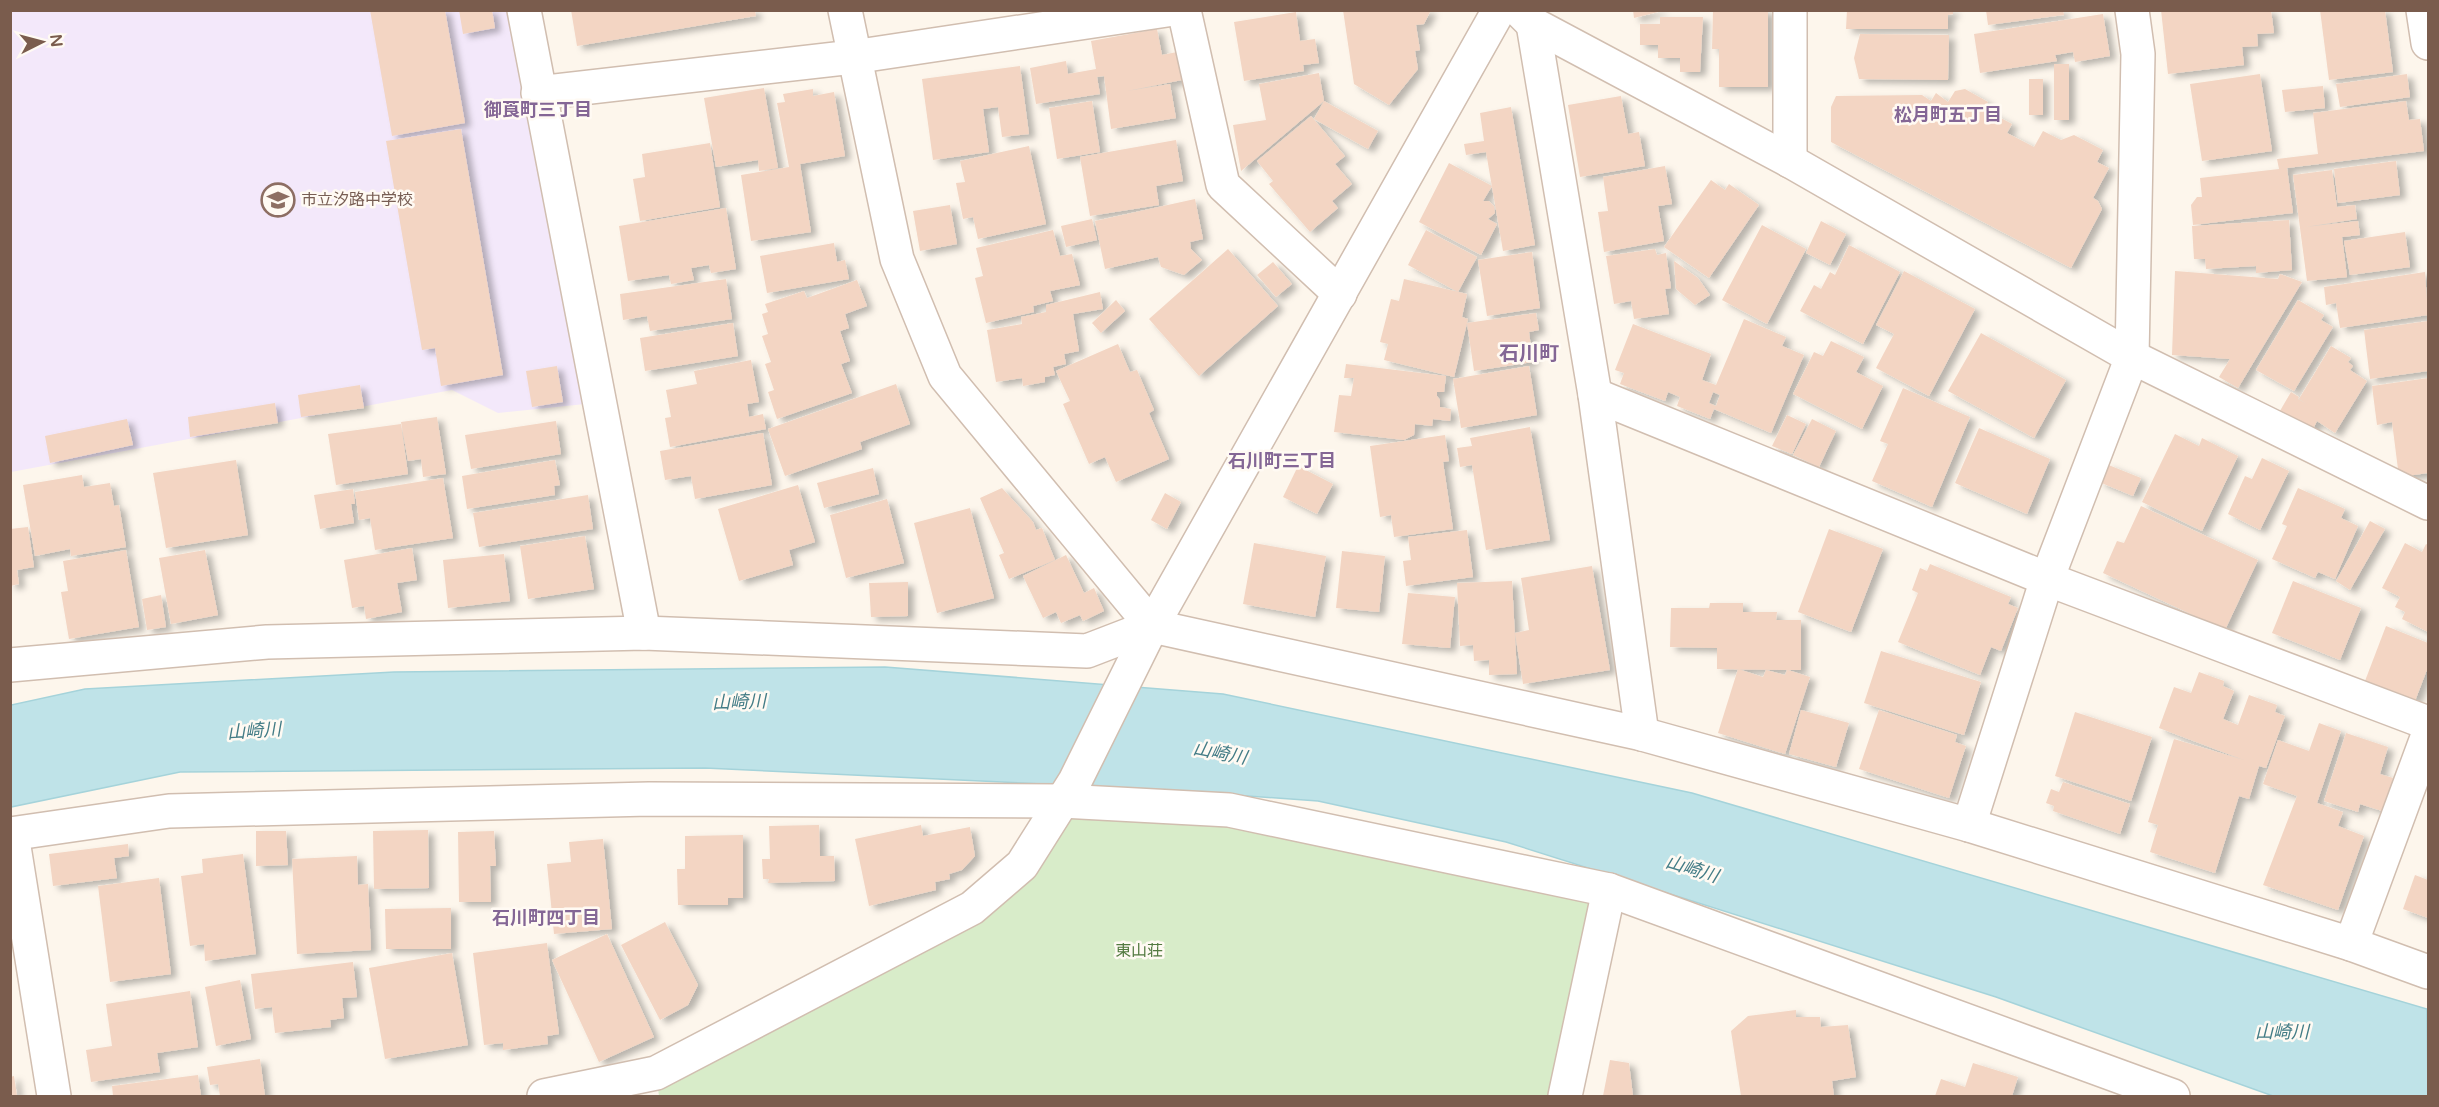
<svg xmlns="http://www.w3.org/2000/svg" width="2439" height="1107" font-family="'Varela Round','Noto Sans JP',sans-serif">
  <defs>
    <filter id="shadow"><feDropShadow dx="6" dy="4" stdDeviation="3" flood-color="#0004"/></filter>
  </defs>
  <rect width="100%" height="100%" fill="#fdf6ec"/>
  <polygon fill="#f3e8fa" points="11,11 507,11 585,404 498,413 452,390 11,472"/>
  <polygon fill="#d8ecc9" points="1075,781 1121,806 1609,890 1565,1096 659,1096 656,1073 972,908"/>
  <polygon fill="#bfe3e8" stroke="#a5d3da" stroke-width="1.5" points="885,667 1223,694 1692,793 2427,1009 2428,1096 2273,1096 1996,997 1506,842 1318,801 1150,789 705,768 180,772 11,807 11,705 85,689 394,672"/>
  <g fill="#f3d5c3" fill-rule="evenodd" filter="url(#shadow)">
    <polygon points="370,10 445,10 465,123 392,136"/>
    <polygon points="459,10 492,10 495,28 463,34"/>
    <polygon points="571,10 755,10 756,16 577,46"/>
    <polygon points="1343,10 1431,10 1424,24 1416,25 1420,50 1415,51 1418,69 1389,105 1354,84"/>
    <polygon points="1633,10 1662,10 1662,11 1634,18"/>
    <polygon points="1713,10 1768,10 1768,87 1719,87 1719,49 1712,49"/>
    <polygon points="1847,10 1953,10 1953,14 1948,15 1948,29 1846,29"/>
    <polygon points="1986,10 2063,10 2064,15 1988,25"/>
    <polygon points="2161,10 2271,10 2274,33 2257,34 2258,46 2242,47 2244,65 2168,74"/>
    <polygon points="2320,10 2385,10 2393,72 2329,80"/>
    <polygon points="1296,12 1300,41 1315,39 1319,63 1303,65 1304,71 1244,81 1234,22"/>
    <polygon points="2103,14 2110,56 2075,62 2073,52 2055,55 2057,61 1980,73 1974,34"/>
    <polygon points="1660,17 1703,17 1700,72 1680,72 1680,58 1658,58 1658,45 1640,45 1640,24 1660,24"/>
    <polygon points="1157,29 1162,55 1177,52 1182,80 1127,91 1170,84 1176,118 1111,129 1104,76 1097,77 1100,94 1036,104 1030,68 1066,61 1068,74 1096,69 1091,41"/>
    <polygon points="1860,34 1949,35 1948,80 1859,79 1854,58"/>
    <rect x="2054" y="64" width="15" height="56"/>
    <polygon points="1020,66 1029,134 1002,137 998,107 983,109 989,152 933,160 922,79"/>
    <polygon points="1319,73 1324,101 1241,171 1233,125 1266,120 1259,84"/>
    <polygon points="2260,74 2272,151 2202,161 2190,84"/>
    <polygon points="2407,74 2410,97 2340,107 2336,84"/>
    <rect x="2029" y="79" width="14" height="36"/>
    <polygon points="2323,86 2325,108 2285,112 2282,90"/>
    <polygon points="764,88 778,168 759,171 758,160 716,167 704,98"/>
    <polygon points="813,89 813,96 834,92 845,156 800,164 811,232 751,241 741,175 789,167 777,103 785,102 783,94"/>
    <polygon points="1965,89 1988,102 1984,109 2012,124 2007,133 2034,147 2043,131 2061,140 2074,135 2103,150 2097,162 2109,168 2093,198 2098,201 2102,209 2071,268 1831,142 1831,107 1836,96 1922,95 1931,101 1936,93 1948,102 1955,91"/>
    <polygon points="1621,96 1628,134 1639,132 1645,166 1580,177 1568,105"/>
    <polygon points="1092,101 1100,152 1057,159 1049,108"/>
    <polygon points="1324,101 1378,131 1368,149 1314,119"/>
    <polygon points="2406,101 2409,120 2420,119 2424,151 2287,168 2293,213 2193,225 2191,205 2197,197 2202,197 2200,178 2279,169 2277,159 2318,154 2313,113"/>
    <polygon points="1511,107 1535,245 1503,251 1486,152 1466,155 1464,144 1484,141 1480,113"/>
    <polygon points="1311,116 1345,156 1335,164 1352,184 1332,201 1338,208 1310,232 1269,184 1273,181 1257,161"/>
    <polygon points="461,129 503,375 441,386 435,348 422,350 386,141"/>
    <polygon points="1176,140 1183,181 1156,186 1159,205 1090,216 1080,157"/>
    <polygon points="710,143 720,207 640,221 633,179 645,177 642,154"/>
    <polygon points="1029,146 1046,224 978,239 973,217 963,219 956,183 965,182 960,161"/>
    <polygon points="2396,161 2400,195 2338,203 2334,169"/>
    <polygon points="1449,163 1492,186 1483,201 1489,201 1494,206 1495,213 1488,219 1497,224 1481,255 1419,222"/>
    <polygon points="1665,166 1672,204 1658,206 1664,241 1604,252 1598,212 1608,211 1603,177"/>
    <polygon points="2332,170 2337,207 2355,205 2357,219 2305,227 2358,221 2360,235 2342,237 2347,277 2307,281 2293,175"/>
    <polygon points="1711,180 1725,190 1729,184 1759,205 1709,278 1664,247"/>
    <polygon points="1195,199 1203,239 1190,242 1191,249 1202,260 1184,275 1161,267 1158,257 1105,269 1095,221"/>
    <polygon points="950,205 957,244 920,251 913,211"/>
    <polygon points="726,208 736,269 711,273 709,265 691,268 694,280 671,284 669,275 628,281 619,226"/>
    <polygon points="1092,219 1097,240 1066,247 1061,226"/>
    <polygon points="2289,220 2292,270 2256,273 2256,266 2206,269 2205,259 2194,259 2192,226"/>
    <polygon points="1821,221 1846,234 1830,265 1806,253"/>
    <polygon points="1762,225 1806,249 1767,324 1722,300"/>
    <polygon points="1053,230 1060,256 1072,254 1080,285 1050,291 1053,301 1033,306 1034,312 986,323 975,278 983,276 976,248"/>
    <polygon points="1426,230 1477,257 1458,292 1408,265"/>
    <polygon points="2405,232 2410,267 2350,275 2344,241"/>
    <polygon points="834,243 837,262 845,260 849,279 767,293 760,256"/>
    <polygon points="1849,245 1900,272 1863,344 1800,311 1814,285 1821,289 1830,272 1835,275"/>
    <polygon points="1228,249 1278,306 1199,376 1149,319"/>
    <polygon points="1655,249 1657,255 1666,253 1671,288 1665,289 1669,314 1634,319 1631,301 1614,304 1606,256"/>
    <polygon points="1532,252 1540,308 1487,316 1478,260"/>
    <polygon points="1674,261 1698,278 1710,295 1695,305 1676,289"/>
    <polygon points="1273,262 1292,284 1276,297 1257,275"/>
    <polygon points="1904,271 1975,309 1929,396 1876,368 1894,334 1876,325"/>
    <polygon points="2175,271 2278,279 2280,274 2302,282 2238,388 2219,377 2230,359 2172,355"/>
    <polygon points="2425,272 2428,315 2340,328 2336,303 2326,305 2324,287"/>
    <polygon points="726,279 732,319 650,331 647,316 623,320 620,294"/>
    <polygon points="1404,279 1467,294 1462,317 1468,319 1454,377 1384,360 1388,344 1380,342 1391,299 1399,301"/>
    <polygon points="857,280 867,306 845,314 849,328 840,331 850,361 841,364 852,393 777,419 768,392 774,390 765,364 771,362 762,336 768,334 762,314 768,312 765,304 804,291 807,298"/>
    <polygon points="1100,292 1103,309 1073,314 1079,351 1064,354 1066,364 1053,367 1055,375 1045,377 1045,382 1023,386 1022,378 996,382 987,330 1022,324 1021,317 1046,312 1046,305"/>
    <polygon points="1116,300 1125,311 1101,333 1092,323"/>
    <polygon points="2298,300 2324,315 2321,320 2333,327 2294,391 2256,370"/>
    <polygon points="1536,313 1539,330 1529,332 1533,362 1474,371 1467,323"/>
    <path d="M1744,319L1786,337L1782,346L1804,355L1771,433L1714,409L1710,419L1677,406L1680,397L1668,392L1665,401L1620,384L1624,373L1615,370L1633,324L1711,354L1702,380L1716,385ZM1713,392L1720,395L1716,406L1709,403Z"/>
    <polygon points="2428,321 2428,371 2370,379 2364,330"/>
    <polygon points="733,323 738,356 645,371 640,338"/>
    <polygon points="1981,333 2066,380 2034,438 1948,391"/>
    <polygon points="1831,341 1864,357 1856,372 1883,386 1862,429 1793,394 1814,352 1823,356"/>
    <polygon points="1118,344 1130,372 1137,370 1154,410 1149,413 1169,459 1116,482 1105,457 1089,464 1063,404 1070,401 1056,371"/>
    <polygon points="2331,346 2351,358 2348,362 2353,366 2350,370 2367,381 2335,433 2317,421 2310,435 2277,416 2291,392 2299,397 2298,399 2307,404 2299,399"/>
    <polygon points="751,360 759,402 747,404 749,417 763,414 766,429 670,447 665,418 671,417 666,390 697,384 694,371"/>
    <polygon points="1346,364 1446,376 1444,392 1437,392 1437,396 1440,400 1440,407 1451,409 1450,421 1433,419 1432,426 1415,424 1414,435 1404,440 1334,432 1339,395 1351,396 1354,378 1344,378"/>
    <polygon points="557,366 563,402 532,407 526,371"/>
    <polygon points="1529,366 1537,415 1461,428 1453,379"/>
    <polygon points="2428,378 2428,473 2399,477 2392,422 2377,425 2372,386"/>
    <polygon points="896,384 910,424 860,442 862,449 785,476 768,429"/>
    <polygon points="360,385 364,408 301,417 298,395"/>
    <polygon points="1903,388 1970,417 1932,507 1872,481 1888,444 1880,441"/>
    <polygon points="275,403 278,423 190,437 188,417"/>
    <polygon points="1787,415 1806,424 1792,454 1772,446"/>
    <polygon points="437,417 446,474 423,477 421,459 408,461 401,422"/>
    <polygon points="127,419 133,445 50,463 45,436"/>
    <polygon points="1812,419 1836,431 1819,467 1793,455"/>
    <polygon points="556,421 561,454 471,469 465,435"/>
    <polygon points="401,424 408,474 336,485 328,434"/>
    <polygon points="1530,427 1550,540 1486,550 1472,465 1460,467 1457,448 1472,446 1470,438"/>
    <polygon points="1979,428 2050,459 2027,514 1955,483"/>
    <polygon points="763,433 772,485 695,499 691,476 665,480 660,451"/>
    <polygon points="2175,434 2199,446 2202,438 2238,456 2202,531 2142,502"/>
    <polygon points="1445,435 1449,461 1443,462 1453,529 1394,537 1391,515 1380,517 1370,446"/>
    <polygon points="2262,458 2289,471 2260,530 2228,514 2245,476 2252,479"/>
    <polygon points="236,460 248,535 166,548 153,473"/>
    <polygon points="555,460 560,485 554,486 555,495 467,509 462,476"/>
    <polygon points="2106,464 2141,478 2133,496 2099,482"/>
    <polygon points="1298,466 1333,484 1317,514 1283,497"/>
    <polygon points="873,468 879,494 824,508 817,483"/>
    <polygon points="82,475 84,487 110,483 114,506 119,505 126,547 71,556 70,549 35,556 23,485"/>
    <polygon points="443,478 453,538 375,550 370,518 359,520 355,492"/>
    <polygon points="798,485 815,542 789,550 793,565 739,581 718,509"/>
    <polygon points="1002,488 1033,522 1036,530 1042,528 1055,560 1009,579 999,555 1004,553 980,498"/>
    <polygon points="2298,488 2345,509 2341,518 2358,526 2335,579 2318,572 2315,578 2272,559 2287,526 2282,524"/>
    <polygon points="353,489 355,504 351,504 354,523 320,529 314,495"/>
    <polygon points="1165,493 1181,502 1167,529 1151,520"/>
    <polygon points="588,495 593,529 479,547 473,513"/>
    <polygon points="887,499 904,563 846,578 830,515"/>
    <polygon points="2141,506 2258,560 2225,630 2103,573 2117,541 2124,543"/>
    <polygon points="970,508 994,598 937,613 914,523"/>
    <polygon points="2370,521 2385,529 2350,590 2336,581"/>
    <polygon points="28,527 34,567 17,570 19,584 10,586 10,529"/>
    <polygon points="1829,529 1883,549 1851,632 1798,612"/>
    <polygon points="1467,530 1473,577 1406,586 1403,561 1411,560 1408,537"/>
    <polygon points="585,536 594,589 528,599 520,546"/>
    <polygon points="1254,543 1326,556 1315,617 1243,604"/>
    <polygon points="2405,543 2422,552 2426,544 2428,545 2428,632 2402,619 2405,612 2395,607 2400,597 2382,588"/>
    <polygon points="412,548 417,580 397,583 402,612 366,619 364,606 352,608 344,560"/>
    <polygon points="126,550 139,627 69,639 61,592 68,591 63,561"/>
    <polygon points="205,550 218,615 171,624 159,558"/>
    <polygon points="1342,551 1385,556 1379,612 1336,608"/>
    <polygon points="504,554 510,601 448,608 443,560"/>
    <polygon points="1066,555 1084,593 1094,588 1104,611 1083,621 1080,615 1061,623 1056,612 1043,618 1023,576"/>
    <polygon points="1930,564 2011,597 2008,604 2018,608 2001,651 1991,647 1980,675 1898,642 1918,593 1912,590 1920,568 1927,571"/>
    <polygon points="1592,566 1610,670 1523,684 1515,633 1529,630 1521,578"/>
    <polygon points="1512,581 1517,674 1489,675 1489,660 1474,661 1473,645 1460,646 1457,583"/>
    <polygon points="2293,581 2361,608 2340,660 2272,633"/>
    <polygon points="908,582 908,616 871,617 869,583"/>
    <polygon points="1408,593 1455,597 1450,648 1402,644"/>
    <polygon points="161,595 166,627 147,630 142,599"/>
    <polygon points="1710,603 1743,603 1743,612 1777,612 1776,620 1801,620 1801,670 1788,670 1810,677 1785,754 1718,733 1738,669 1763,677 1766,670 1785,675 1787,670 1717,669 1717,648 1670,647 1671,608 1709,608"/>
    <polygon points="2386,626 2428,643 2428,667 2415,701 2365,681"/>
    <polygon points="1881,651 1981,682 1964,735 1864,703"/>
    <polygon points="2199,672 2224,681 2223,686 2234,691 2223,719 2238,725 2249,695 2277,705 2275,712 2285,716 2266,768 2259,766 2249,799 2239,796 2215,873 2150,852 2158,825 2148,822 2174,739 2244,760 2159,728 2174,687 2191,693"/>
    <polygon points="1801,710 1849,723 1836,767 1789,754"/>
    <polygon points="1879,710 1957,735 1955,742 1966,746 1949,798 1859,769"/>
    <polygon points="2075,712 2152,737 2131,801 2055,776"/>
    <polygon points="2319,723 2341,731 2317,803 2343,812 2338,826 2364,836 2338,910 2263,885 2297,796 2263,784 2278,740 2309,751"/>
    <polygon points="2346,733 2388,747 2380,774 2393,778 2382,811 2360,804 2358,812 2324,801"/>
    <polygon points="2063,782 2130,804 2120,834 2053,811 2054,806 2046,803 2051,789 2059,792"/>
    <polygon points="819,825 820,856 834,856 835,881 768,883 769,879 763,879 762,859 770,859 769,826"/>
    <polygon points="921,825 923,836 970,827 975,856 962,870 949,874 950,879 935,882 936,890 869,906 855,839"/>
    <polygon points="428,830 429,888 374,889 373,831"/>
    <polygon points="256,831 286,831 288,865 256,866"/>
    <polygon points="494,831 496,866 490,866 491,902 459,902 458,832"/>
    <polygon points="743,835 743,898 728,898 728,905 678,905 677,869 685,869 685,836"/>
    <polygon points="603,839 612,929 554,934 547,864 571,862 569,842"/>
    <polygon points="128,844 129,856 114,858 117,878 53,886 49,854"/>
    <polygon points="243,854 256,954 205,961 204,944 190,946 181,876 203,873 202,859"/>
    <polygon points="357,856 358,885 368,884 371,950 297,954 292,859"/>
    <polygon points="2415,875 2428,880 2428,918 2403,909"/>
    <polygon points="159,878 171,974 110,982 98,886"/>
    <polygon points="451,908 451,949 386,949 385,909"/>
    <polygon points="665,922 698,985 688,1005 660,1020 621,945"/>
    <polygon points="607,934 654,1037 599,1062 552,960"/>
    <polygon points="547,943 559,1034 547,1036 548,1044 503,1050 503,1043 484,1045 473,953"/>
    <polygon points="452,953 468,1045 385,1059 369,968"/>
    <polygon points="353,962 357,997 342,998 344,1018 330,1020 331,1027 275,1033 272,1007 255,1009 251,974"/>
    <polygon points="240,980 251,1039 216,1046 205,987"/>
    <polygon points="190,991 198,1047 157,1053 160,1072 91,1082 86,1050 112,1046 106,1004"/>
    <polygon points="1796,1010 1796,1017 1820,1017 1821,1027 1848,1025 1856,1077 1832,1081 1834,1096 1741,1096 1731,1031 1748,1016"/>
    <polygon points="260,1059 265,1096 220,1096 218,1084 210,1085 207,1067"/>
    <polygon points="1610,1060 1629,1063 1633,1096 1603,1096"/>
    <polygon points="1973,1063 2018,1077 2012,1096 1935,1096 1941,1079 1965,1087"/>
    <polygon points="198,1075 201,1096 113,1096 112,1086"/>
    <polygon points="14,1076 17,1096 10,1096 10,1077"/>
  </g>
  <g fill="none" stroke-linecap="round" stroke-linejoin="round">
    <g stroke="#d1beb0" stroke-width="36">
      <g id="minor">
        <polyline points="524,10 644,633"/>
        <polyline points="845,10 897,259 945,376 1152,626"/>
        <polyline points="1184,10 1223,185 1340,294"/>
        <polyline points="1519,10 1533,24 1790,161 2132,357 2428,503"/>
        <polyline points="2423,10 2428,43"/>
        <polyline points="1533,24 1595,395 1642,734"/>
        <polyline points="538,93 853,57 1167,10"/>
        <polyline points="1790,161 1790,10"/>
        <polyline points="1595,395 2047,579 2428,723"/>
        <polyline points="10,665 267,642 644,633 1087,651 1152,626 1642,734 1969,825 2351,944 2428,972"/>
        <polyline points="1969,825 2047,579 2132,357 2138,54 2132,10"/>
        <polyline points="10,834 169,811 649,799 1062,801 1229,810 1609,890 2173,1096"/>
        <polyline points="12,834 54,1096"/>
        <polyline points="2351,944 2428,735"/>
        <polyline points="544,1096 656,1073 972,908 1022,865 1075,781 1152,626 1499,10"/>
        <polyline points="1565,1096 1609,890"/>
      </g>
    </g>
    <use href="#minor" stroke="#fff" stroke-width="33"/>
  </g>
  <defs>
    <g id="school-ring" transform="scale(1.725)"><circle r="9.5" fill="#fffaf3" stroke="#8d6e63" stroke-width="1.5"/><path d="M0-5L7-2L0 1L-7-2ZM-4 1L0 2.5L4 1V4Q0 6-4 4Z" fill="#8d6e63"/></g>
  </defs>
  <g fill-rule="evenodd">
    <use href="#school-ring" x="278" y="200"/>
  </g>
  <g text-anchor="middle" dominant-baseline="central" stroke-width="5" stroke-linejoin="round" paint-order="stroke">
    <g font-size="16" fill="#785e54" stroke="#fffaf3" text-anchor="start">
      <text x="301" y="200">市立汐路中学校</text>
    </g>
    <g font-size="16" fill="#537a41" stroke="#fffaf3">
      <text x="1139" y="951">東山荘</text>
    </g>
    <g font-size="18" font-weight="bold" fill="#846695" stroke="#fffaf3">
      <text x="538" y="110">御莨町三丁目</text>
      <text x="1948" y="115">松月町五丁目</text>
      <text x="1282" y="461">石川町三丁目</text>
      <text x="546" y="918">石川町四丁目</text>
    </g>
    <g font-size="18" font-style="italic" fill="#437c86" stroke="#fffaf3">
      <text transform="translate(739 702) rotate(-2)">山崎川</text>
      <text transform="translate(254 731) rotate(-4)">山崎川</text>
      <text transform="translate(1220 753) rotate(11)">山崎川</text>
      <text transform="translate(1692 869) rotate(17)">山崎川</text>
      <text x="2282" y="1032">山崎川</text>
    </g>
    <g font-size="20" font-weight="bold" fill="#846695" stroke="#fffaf3">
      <text x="1529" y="354">石川町</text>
    </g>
  </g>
  <rect width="2439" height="1107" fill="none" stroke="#7a5c4d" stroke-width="24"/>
  <g transform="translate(42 42) rotate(84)" stroke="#fffaf3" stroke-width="4.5" paint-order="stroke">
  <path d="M0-4.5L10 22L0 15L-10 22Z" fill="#7a5c4d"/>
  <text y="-9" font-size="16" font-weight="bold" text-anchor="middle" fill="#7a5c4d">N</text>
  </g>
</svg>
